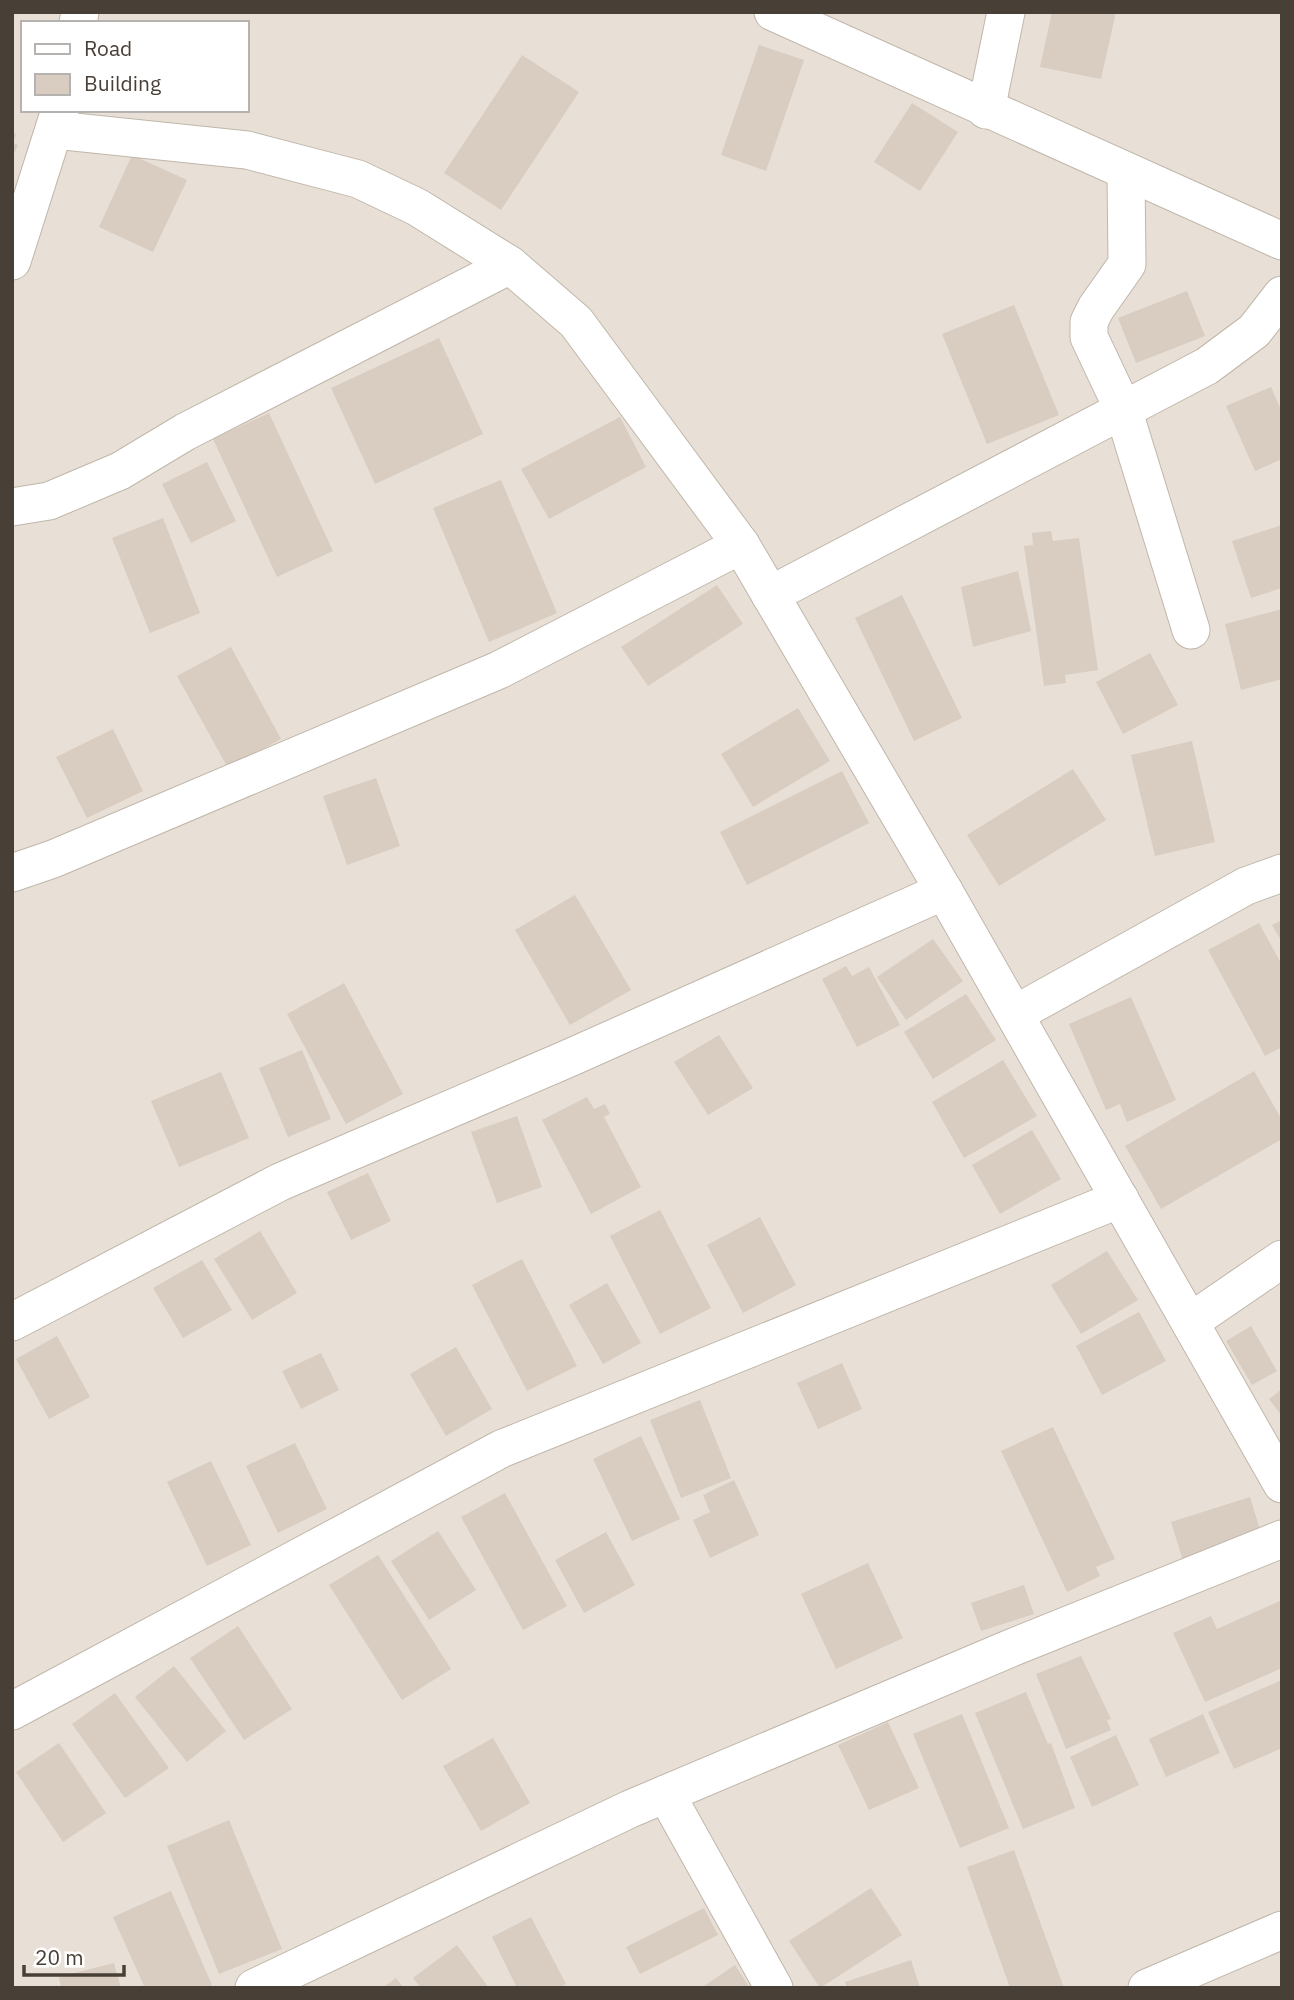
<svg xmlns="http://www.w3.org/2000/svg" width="1294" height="2000" font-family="'IBM Plex Sans',sans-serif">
  <rect width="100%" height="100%" fill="#f4efe8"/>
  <path fill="#e8e0d6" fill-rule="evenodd" d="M12,12H1282V1988H12ZM23,23H247V110H23Z"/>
  <g fill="#d9ccc0">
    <polygon points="1052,12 1116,12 1101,79 1040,67"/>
    <polygon points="759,45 804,60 766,171 721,155"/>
    <polygon points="522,55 579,92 501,210 444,173"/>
    <polygon points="912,103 958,132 920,191 874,162"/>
    <polygon points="12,132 16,134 13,143 18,145 12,158"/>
    <polygon points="132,155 187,180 153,252 99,227"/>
    <polygon points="1187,291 1205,336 1136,363 1118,318"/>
    <polygon points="1014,305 1059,415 987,444 942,334"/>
    <polygon points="439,338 483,434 375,484 331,388"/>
    <polygon points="1271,387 1282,412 1282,459 1255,471 1226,406"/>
    <polygon points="269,413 333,551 277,577 213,439"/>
    <polygon points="620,417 646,467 549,519 521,469"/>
    <polygon points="207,462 236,521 191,543 162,484"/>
    <polygon points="501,480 557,613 489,642 433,508"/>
    <polygon points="163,518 200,613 150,633 112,538"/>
    <polygon points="1282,525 1282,588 1251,598 1232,541"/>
    <polygon points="1051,531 1053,541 1079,538 1098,670 1065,675 1066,683 1044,686 1024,546 1033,545 1032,533"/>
    <polygon points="1018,571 1031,631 973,647 961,587"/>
    <polygon points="717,585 743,624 648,686 621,647"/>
    <polygon points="902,595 962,718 914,741 855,618"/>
    <polygon points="1282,609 1282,679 1241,690 1225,624"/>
    <polygon points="231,647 281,739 228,768 177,676"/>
    <polygon points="1150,653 1178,705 1123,734 1096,682"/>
    <polygon points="798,708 830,761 753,807 721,754"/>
    <polygon points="113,729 143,791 87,818 56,757"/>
    <polygon points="1192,741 1215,842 1155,856 1131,755"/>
    <polygon points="1073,769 1106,820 999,886 967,835"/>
    <polygon points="842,771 869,823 747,885 720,832"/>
    <polygon points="376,778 400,846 347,865 323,796"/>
    <polygon points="575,895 631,990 570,1025 515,930"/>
    <polygon points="1282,920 1282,942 1272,925"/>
    <polygon points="1259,923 1282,965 1282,1047 1265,1056 1208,950"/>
    <polygon points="933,939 963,981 906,1020 877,977"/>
    <polygon points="846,966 852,976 869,967 900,1025 857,1047 822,979"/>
    <polygon points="344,983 403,1094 346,1124 287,1014"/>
    <polygon points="966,994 996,1040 933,1079 904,1032"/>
    <polygon points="1131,997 1176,1100 1127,1122 1120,1104 1106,1110 1069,1024"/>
    <polygon points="719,1035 753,1088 708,1115 674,1062"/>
    <polygon points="302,1050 331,1119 288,1137 259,1068"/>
    <polygon points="1003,1060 1037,1116 964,1158 932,1102"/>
    <polygon points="1254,1071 1282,1120 1282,1139 1161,1209 1125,1146"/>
    <polygon points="221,1072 249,1138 179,1167 151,1101"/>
    <polygon points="587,1097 594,1109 605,1104 610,1114 604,1117 641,1187 591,1214 542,1120"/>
    <polygon points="517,1116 542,1187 497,1203 471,1132"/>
    <polygon points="1032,1130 1061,1179 1000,1214 972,1165"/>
    <polygon points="368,1173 391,1221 351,1240 327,1192"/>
    <polygon points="660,1210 711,1308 660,1334 610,1236"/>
    <polygon points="760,1217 796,1285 743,1313 707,1245"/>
    <polygon points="260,1231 297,1293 252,1320 214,1259"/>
    <polygon points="1107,1251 1138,1300 1081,1334 1051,1285"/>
    <polygon points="522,1259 577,1366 527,1391 472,1285"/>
    <polygon points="202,1260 232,1310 183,1338 153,1288"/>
    <polygon points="607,1283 641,1343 603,1364 569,1305"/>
    <polygon points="1139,1312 1166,1361 1102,1395 1076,1346"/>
    <polygon points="1251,1326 1277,1371 1252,1385 1226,1341"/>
    <polygon points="57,1336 90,1397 49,1419 16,1359"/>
    <polygon points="456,1347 492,1409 446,1436 410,1374"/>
    <polygon points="321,1353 339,1390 301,1409 282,1371"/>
    <polygon points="842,1363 862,1409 818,1429 797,1383"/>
    <polygon points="1282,1389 1282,1416 1269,1399"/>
    <polygon points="700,1400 731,1478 681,1498 650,1420"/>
    <polygon points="1053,1427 1115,1559 1096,1567 1100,1576 1067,1592 1001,1451"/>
    <polygon points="641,1436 680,1519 632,1541 593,1459"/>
    <polygon points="295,1443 327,1509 278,1533 246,1466"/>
    <polygon points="211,1461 251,1545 207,1566 167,1482"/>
    <polygon points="734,1480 759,1535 710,1558 693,1520 710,1512 703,1495"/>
    <polygon points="505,1493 567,1606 523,1630 461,1517"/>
    <polygon points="1250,1497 1267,1552 1188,1577 1171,1522"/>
    <polygon points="438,1531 476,1590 429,1620 391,1561"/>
    <polygon points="606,1532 635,1585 584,1613 555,1560"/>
    <polygon points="378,1555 451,1669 402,1700 329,1585"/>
    <polygon points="868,1563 903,1638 836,1669 801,1594"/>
    <polygon points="1024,1585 1034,1614 981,1631 971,1603"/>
    <polygon points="1282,1600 1282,1668 1205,1702 1173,1633 1211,1616 1217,1629"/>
    <polygon points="238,1626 292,1709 244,1740 190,1658"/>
    <polygon points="1081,1656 1111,1719 1107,1720 1111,1730 1066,1749 1036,1674"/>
    <polygon points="174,1666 226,1731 187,1762 135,1697"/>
    <polygon points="1282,1680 1282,1748 1234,1769 1208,1712"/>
    <polygon points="1026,1692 1048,1744 1051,1743 1075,1808 1023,1829 975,1713"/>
    <polygon points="115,1693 169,1768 125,1798 72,1724"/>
    <polygon points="962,1714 1009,1828 960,1848 913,1734"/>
    <polygon points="1203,1714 1220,1753 1166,1777 1149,1739"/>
    <polygon points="888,1722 919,1788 869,1810 838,1745"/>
    <polygon points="1116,1735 1139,1785 1092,1807 1070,1757"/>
    <polygon points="493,1738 530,1803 481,1831 443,1766"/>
    <polygon points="59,1743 106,1813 63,1842 16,1772"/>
    <polygon points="229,1820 282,1949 219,1974 167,1846"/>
    <polygon points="1014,1850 1064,1988 1010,1988 967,1867"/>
    <polygon points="871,1888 902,1935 820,1988 789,1941"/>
    <polygon points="171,1891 212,1985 206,1988 145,1988 113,1917"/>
    <polygon points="704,1908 718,1935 640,1974 626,1947"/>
    <polygon points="531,1917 566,1984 559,1988 517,1988 492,1937"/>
    <polygon points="457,1945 489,1988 421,1988 413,1978"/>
    <polygon points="911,1960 920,1988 847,1988 845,1982"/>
    <polygon points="114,1963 121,1988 61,1988 59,1977"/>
    <polygon points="735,1965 750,1988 701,1988"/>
    <polygon points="396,1978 404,1988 382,1988"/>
  </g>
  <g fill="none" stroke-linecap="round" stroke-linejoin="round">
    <g stroke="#c0b6aa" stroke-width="39">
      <g id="minor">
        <polyline points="773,12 1282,241"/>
        <polyline points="78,23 80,12"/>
        <polyline points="986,110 1006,12"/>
        <polyline points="55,130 247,150 358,179 417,207 510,265 576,322 741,545 944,891 1282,1484"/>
        <polyline points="1126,173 1127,264 1096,308 1089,322 1089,337 1123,409 1191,630"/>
        <polyline points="12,261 60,110"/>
        <polyline points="12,507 49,501 120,471 185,432 510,265"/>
        <polyline points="770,595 1207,366 1254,331 1282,295"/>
        <polyline points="12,873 53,859 499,670 741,545"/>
        <polyline points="1015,1014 1246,886 1282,873"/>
        <polyline points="12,1322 280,1182 567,1059 944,891"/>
        <polyline points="1190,1322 1282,1259"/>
        <polyline points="12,1711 501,1449 1120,1199"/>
        <polyline points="666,1794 774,1988"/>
        <polyline points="254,1988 630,1809 1011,1648 1282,1539"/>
        <polyline points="1147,1988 1282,1930"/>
      </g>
    </g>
    <use href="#minor" stroke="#fff" stroke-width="37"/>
  </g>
  <rect width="1294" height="2000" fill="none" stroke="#483f36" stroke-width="28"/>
  <rect x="21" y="21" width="228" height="91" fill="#ffffff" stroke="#b6b2af" stroke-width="2"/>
  <rect x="35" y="44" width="35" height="10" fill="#ffffff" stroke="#b6b2af" stroke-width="2"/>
  <text x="84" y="56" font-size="21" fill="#483f36">Road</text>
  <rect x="35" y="74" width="35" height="21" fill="#d9ccc0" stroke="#b6b2af" stroke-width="2"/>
  <text x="84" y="91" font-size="21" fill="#483f36">Building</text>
  <path d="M24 1965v10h100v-10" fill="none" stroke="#483f36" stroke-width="3.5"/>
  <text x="35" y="1965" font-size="21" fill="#483f36" stroke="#ffffff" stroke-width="5" paint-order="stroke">20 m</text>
</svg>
